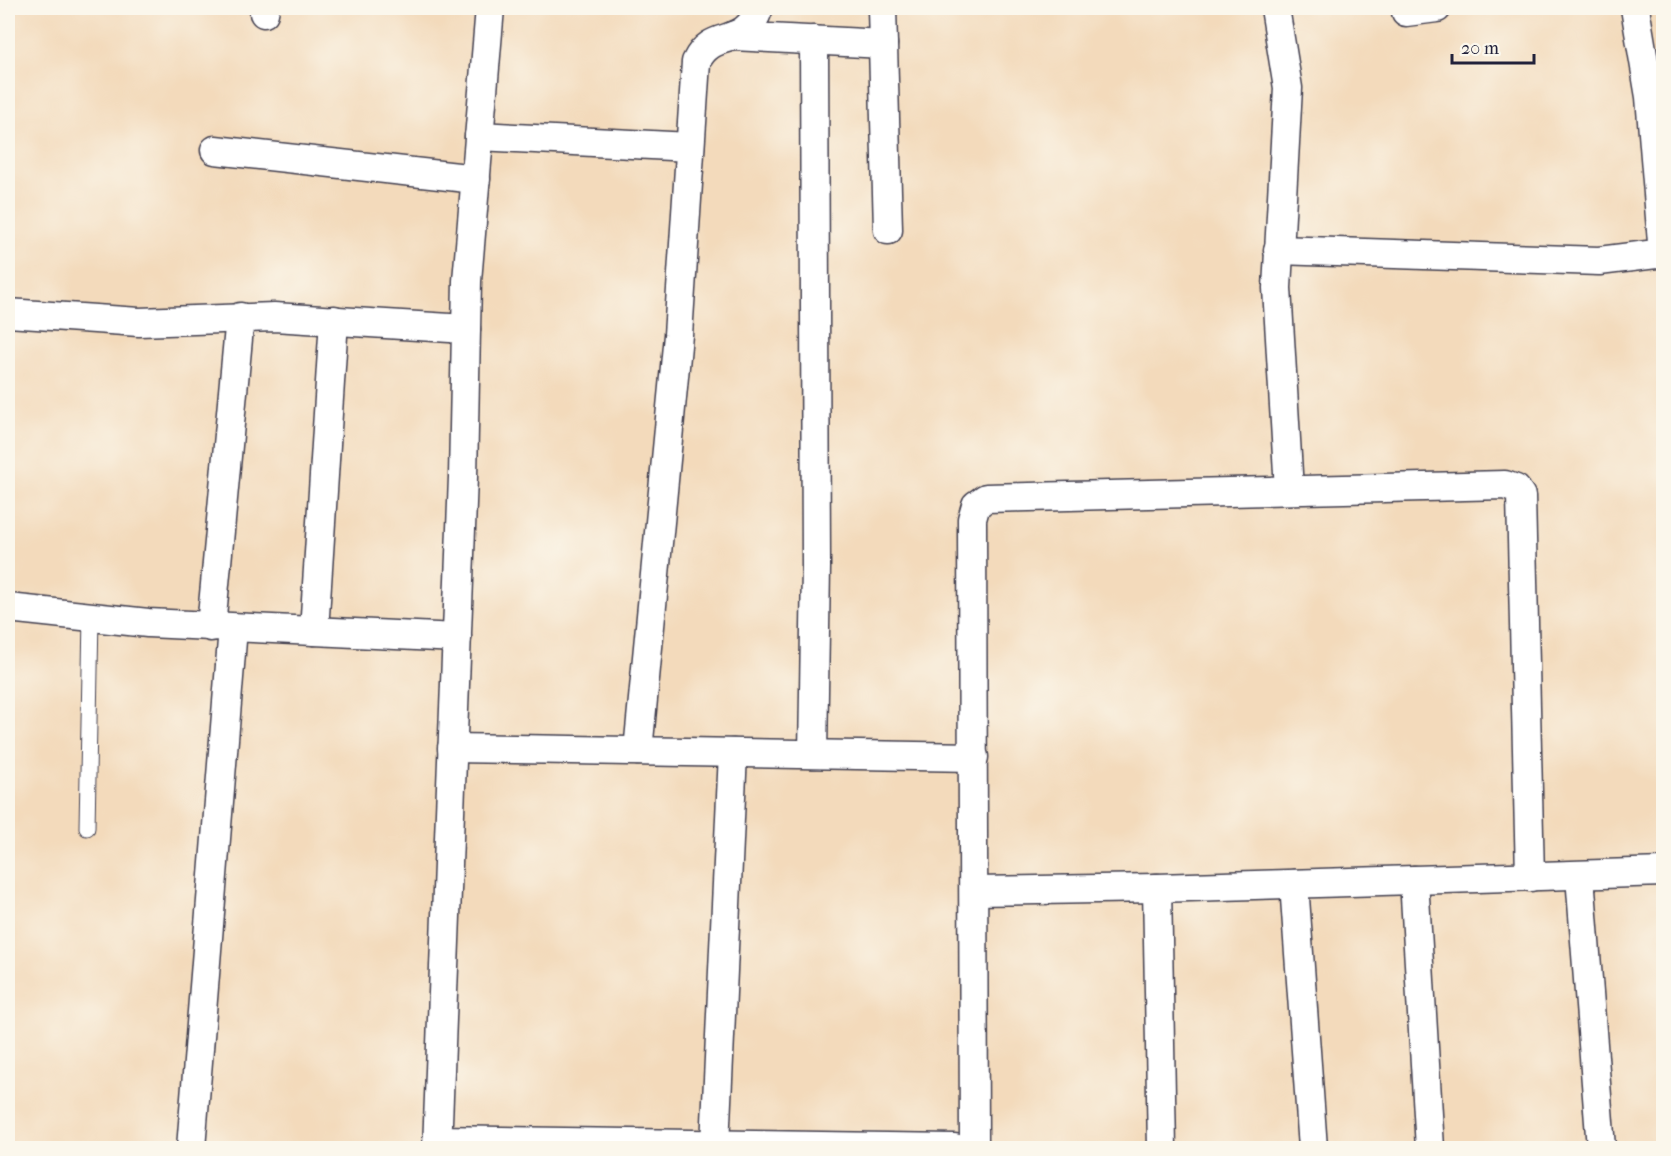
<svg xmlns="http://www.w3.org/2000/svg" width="1671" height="1156" font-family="'IM FELL French Canon',serif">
  <rect width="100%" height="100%" fill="#fbf7ec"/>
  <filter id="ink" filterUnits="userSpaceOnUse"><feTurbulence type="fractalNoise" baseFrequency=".0167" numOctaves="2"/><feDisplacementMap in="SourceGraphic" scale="12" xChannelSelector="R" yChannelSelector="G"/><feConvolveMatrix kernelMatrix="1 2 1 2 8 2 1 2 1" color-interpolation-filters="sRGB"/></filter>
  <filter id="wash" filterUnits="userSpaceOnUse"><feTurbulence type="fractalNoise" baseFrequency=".008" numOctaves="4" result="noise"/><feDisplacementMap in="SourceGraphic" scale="24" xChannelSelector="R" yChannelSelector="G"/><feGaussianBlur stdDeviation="1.35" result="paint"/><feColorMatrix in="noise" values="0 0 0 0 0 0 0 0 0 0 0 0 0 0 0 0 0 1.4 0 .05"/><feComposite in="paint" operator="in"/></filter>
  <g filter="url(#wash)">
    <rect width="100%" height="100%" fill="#f3dabb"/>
  </g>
  <g filter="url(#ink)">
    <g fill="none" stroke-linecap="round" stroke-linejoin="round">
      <g stroke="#413e4e" stroke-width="17">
        <polyline id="service" points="87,828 91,617"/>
      </g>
      <g stroke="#413e4e" stroke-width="31">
        <g id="minor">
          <polyline points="882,8 888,230"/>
          <polyline points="1275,8 1288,88 1277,288 1289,490"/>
          <polyline points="1635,8 1650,97 1663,254"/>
          <polyline points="1406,12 1437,8"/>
          <polyline points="264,13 265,8"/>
          <polyline points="733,36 883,44"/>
          <polyline points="479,136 690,147"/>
          <polyline points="215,150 476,179"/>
          <polyline points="1278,250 1599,261 1664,253"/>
          <polyline points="8,313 139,322 274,317 466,329"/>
          <polyline points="8,608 148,623 457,638"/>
          <polyline points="211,627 240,317"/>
          <polyline points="314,631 334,320"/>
          <polyline points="452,748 974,757"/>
          <path d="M638,751L678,335L696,62C713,26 744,51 759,8"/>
          <polyline points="813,754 816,567 814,40"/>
          <polyline points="1580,876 1601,1148"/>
          <polyline points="1414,880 1430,1148"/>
          <polyline points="1294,884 1313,1148"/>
          <polyline points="1157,888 1162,1148"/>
          <polyline points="975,891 1157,888 1664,872"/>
          <polyline points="438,1140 954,1148"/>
          <polyline points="715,1145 733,753"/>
          <polyline points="191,1148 233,628"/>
          <polyline points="437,1148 463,477 467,281 490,8"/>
          <polyline points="974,1148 972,519 976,505 986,498 1505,485 1516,489 1521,496 1530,877"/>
        </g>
      </g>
      <use href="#service" stroke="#fff" stroke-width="15"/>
      <use href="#minor" stroke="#fff" stroke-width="28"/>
    </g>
  </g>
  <rect width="1671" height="1156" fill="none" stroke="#fbf7ec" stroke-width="30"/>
  <path d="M1452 54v9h82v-9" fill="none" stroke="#22223b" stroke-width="3"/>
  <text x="1461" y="54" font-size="18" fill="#22223b" stroke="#fbf7ec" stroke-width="4.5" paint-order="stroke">20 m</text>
</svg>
